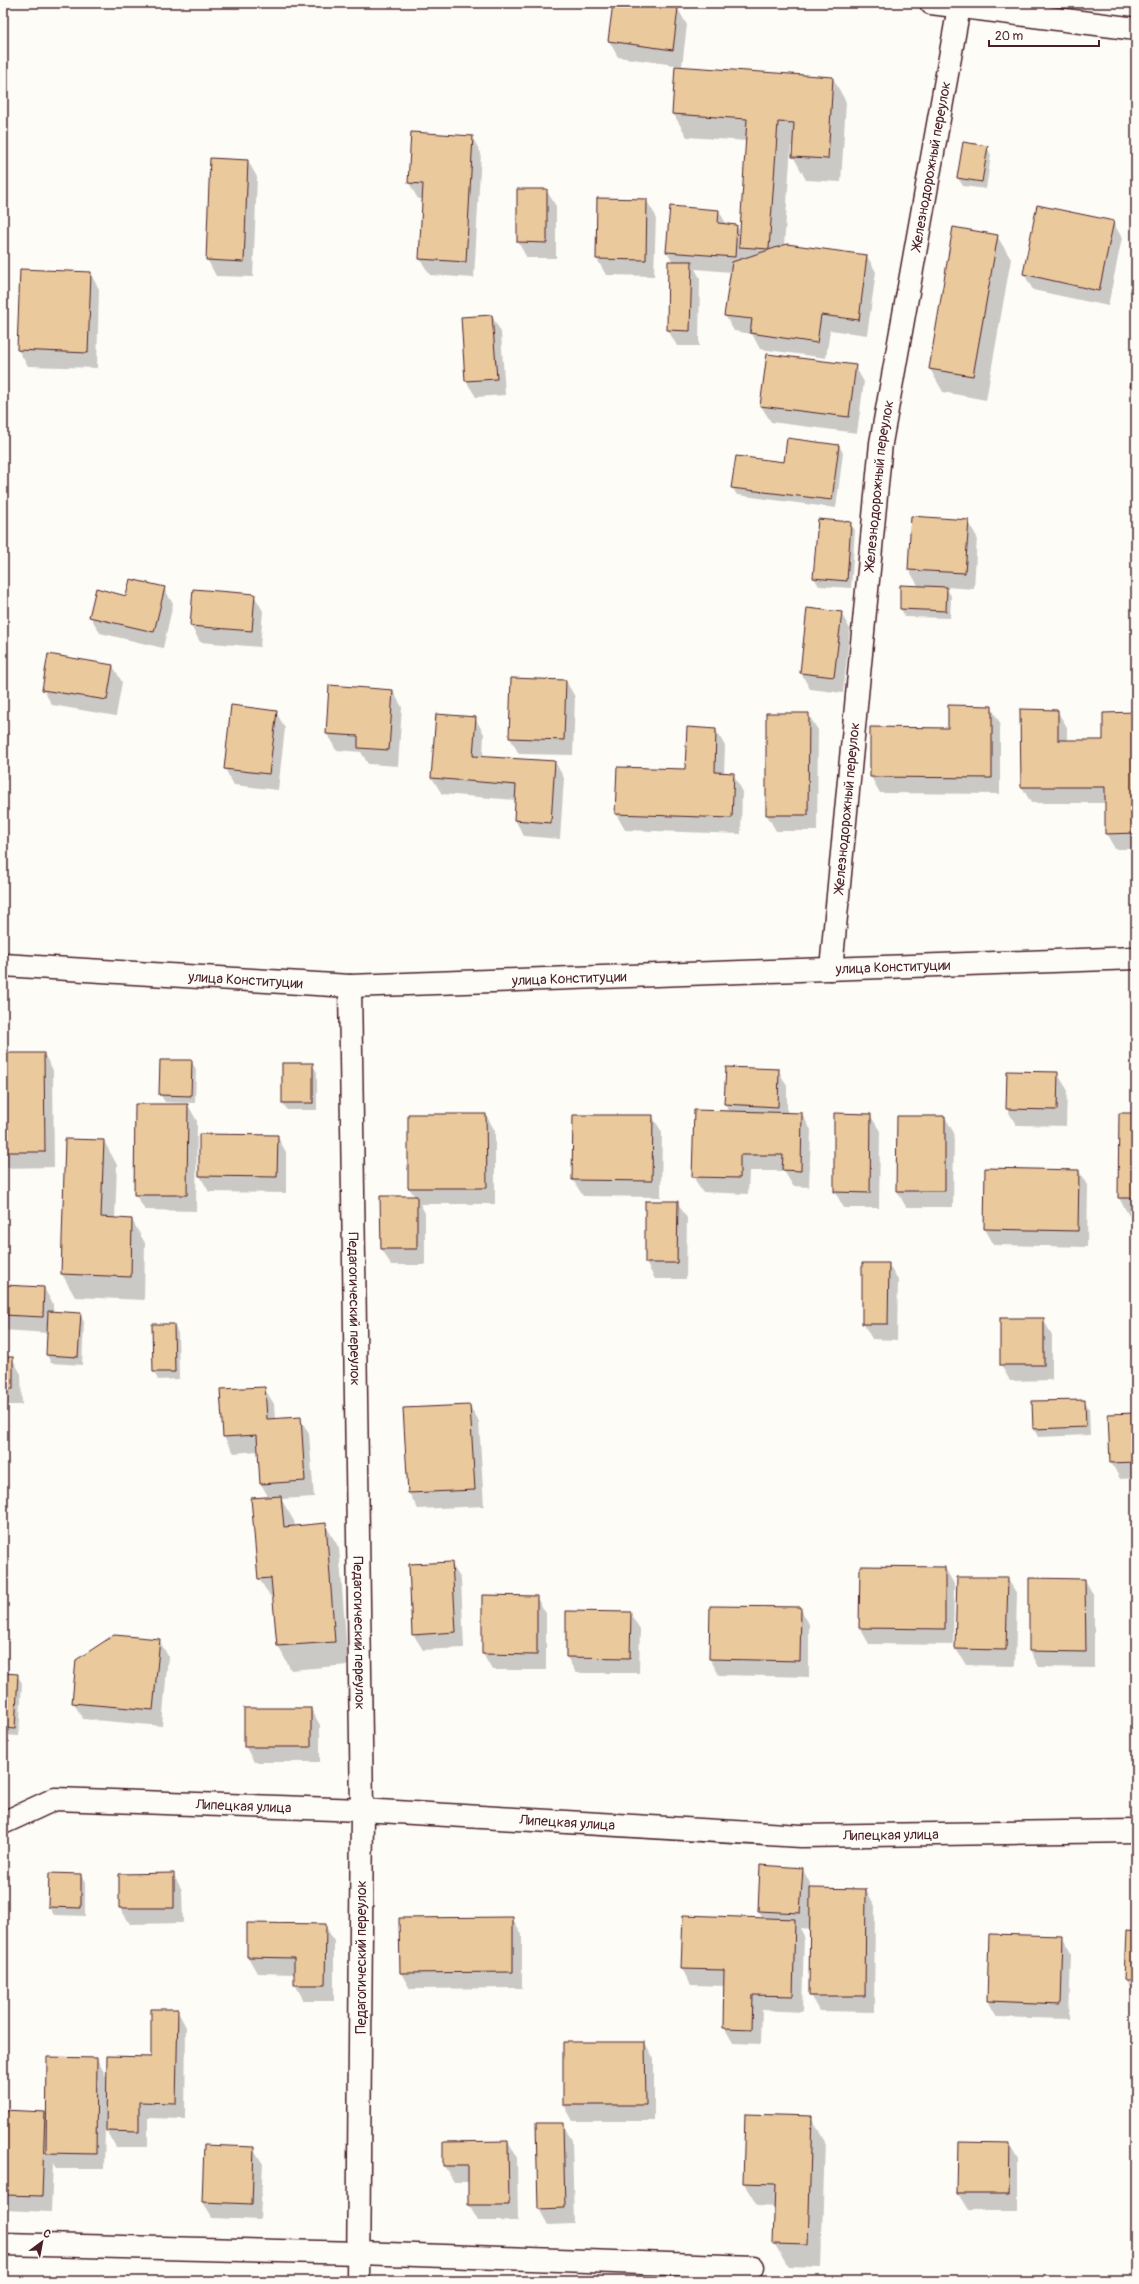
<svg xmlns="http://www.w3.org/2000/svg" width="1139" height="2284" font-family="Pangolin,sans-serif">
  <rect width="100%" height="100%" fill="#fdfcf7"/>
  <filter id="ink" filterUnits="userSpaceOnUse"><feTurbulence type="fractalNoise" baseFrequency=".025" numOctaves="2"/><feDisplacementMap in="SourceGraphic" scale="8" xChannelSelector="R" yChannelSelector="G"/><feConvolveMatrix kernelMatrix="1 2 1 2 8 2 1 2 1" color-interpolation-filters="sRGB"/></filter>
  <g filter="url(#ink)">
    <g fill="#0003">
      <polygon points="614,3 634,3 678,9 687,25 682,66 618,57 609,41"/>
      <polygon points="833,78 846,102 841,182 806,180 793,156 793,146 791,146 784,246 867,256 876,272 867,335 830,330 826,358 760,349 752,334 734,331 725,315 731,272 695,269 700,278 699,346 677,346 668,330 669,262 673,262 667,252 719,211 727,225 736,226 741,233 747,141 687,137 673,113"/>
      <polygon points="472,137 481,153 474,278 430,275 420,259 423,199 418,199 409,183"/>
      <polygon points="987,147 991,155 986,189 963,186 958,178"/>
      <polygon points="248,161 257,177 253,277 216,276 207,259"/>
      <polygon points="518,190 546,190 556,206 556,258 527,258 518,242"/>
      <polygon points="598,199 646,200 656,216 654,276 606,275 597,259"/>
      <polygon points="1113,222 1122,238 1108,306 1033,290 1024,274"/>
      <polygon points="997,236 1011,259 986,400 943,392 930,369"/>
      <polygon points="90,273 99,289 97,368 28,366 18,350"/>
      <polygon points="492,316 501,332 505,395 476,397 466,381"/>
      <polygon points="1136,354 1136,395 1132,387"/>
      <polygon points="855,366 864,382 857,433 771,422 761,406"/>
      <polygon points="839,445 843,453 836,508 737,495 732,487 785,463"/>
      <polygon points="819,520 850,523 855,530 851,588 819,586 814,578"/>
      <polygon points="968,521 977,537 974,589 946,587 951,596 950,618 905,617 901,609 901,586 919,587 909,570"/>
      <polygon points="164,588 173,604 163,648 100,633 90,616 127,597"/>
      <polygon points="254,595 263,611 260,647 200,642 191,626"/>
      <polygon points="808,609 841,613 850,629 843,693 810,689 801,673"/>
      <polygon points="113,666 122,682 116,716 52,705 43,689"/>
      <polygon points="566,681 575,697 573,755 519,754 510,738"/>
      <polygon points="393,691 402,707 398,766 368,764 361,752 336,750 327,734"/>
      <polygon points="991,707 1000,723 1000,794 880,793 871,777 871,728 949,729"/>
      <polygon points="1021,710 1057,711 1067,727 1067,741 1104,741 1136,713 1136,849 1115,849 1106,833 1106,803 1031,803 1022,787"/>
      <polygon points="276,712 285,728 278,790 234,785 225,769"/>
      <polygon points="808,714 818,730 817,831 776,831 767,815"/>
      <polygon points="437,715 475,718 484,734 483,757 555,762 564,778 560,839 524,836 515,820 516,800 442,794 432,778"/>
      <polygon points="3,725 9,734 7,779 3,779"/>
      <polygon points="716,730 725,746 724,774 733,774 742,790 741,834 625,830 616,814 686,770"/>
      <polygon points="44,1054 53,1070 54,1167 3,1168 3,1095"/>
      <polygon points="191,1061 196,1069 195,1103 165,1102 160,1094"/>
      <polygon points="312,1064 317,1072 317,1110 287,1110 283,1103"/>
      <polygon points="727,1068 778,1070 787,1086 787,1113 802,1114 811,1130 809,1187 793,1186 784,1171 749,1171 748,1194 702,1192 693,1176 730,1112 725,1104"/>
      <polygon points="1008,1072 1057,1073 1067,1089 1066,1126 1016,1125 1007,1109"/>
      <polygon points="188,1105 197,1121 196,1211 145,1210 135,1194"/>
      <polygon points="1136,1114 1136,1214 1128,1214 1119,1198"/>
      <polygon points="486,1115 495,1131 495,1204 420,1204 425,1213 425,1265 391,1265 382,1249 415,1197 409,1188"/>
      <polygon points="870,1115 880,1131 879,1208 844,1208 835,1192"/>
      <polygon points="574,1116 652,1116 662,1132 661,1197 583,1196 573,1180"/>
      <polygon points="945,1117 954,1133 953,1207 906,1207 897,1191"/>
      <polygon points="200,1135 277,1136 286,1152 286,1193 209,1192 200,1176"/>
      <polygon points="104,1141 117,1165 115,1219 132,1220 145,1243 144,1300 75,1297 62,1274"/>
      <polygon points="1079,1171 1088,1187 1087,1247 994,1245 985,1229"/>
      <polygon points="677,1202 687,1218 686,1279 655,1279 646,1263"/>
      <polygon points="888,1264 898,1280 897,1340 872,1339 863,1323"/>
      <polygon points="3,1286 44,1288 53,1304 53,1312 80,1314 84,1322 82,1365 51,1363 47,1355 48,1333 3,1330"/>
      <polygon points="1043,1319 1052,1335 1052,1380 1010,1381 1001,1364"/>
      <polygon points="174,1325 178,1333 179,1379 158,1380 154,1372"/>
      <polygon points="3,1358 12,1358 21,1374 22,1405 3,1405"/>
      <polygon points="264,1388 274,1404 275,1419 300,1418 309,1434 314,1497 281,1499 294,1521 295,1527 325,1524 339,1548 348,1665 291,1670 278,1646 274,1602 259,1579 269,1498 261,1484 259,1451 234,1453 224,1437"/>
      <polygon points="1084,1401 1089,1408 1090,1435 1038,1437 1034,1429"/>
      <polygon points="470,1406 479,1422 484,1506 418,1509 409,1493"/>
      <polygon points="1136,1414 1136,1478 1120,1479 1111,1462"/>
      <polygon points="451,1563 461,1579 464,1648 423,1650 413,1634"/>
      <polygon points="861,1567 945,1568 954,1584 953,1645 869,1644 860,1628"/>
      <polygon points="1007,1578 1017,1594 1015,1666 966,1665 956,1649"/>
      <polygon points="1085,1580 1094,1596 1094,1668 1039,1667 1030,1651"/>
      <polygon points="536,1597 546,1613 546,1670 492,1670 483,1654"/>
      <polygon points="800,1608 809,1624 809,1677 719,1675 710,1659"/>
      <polygon points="630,1613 640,1629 639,1673 576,1673 567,1657"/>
      <polygon points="159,1640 168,1656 162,1726 83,1719 73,1702"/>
      <polygon points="3,1674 17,1675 22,1683 19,1736 3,1735"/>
      <polygon points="311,1709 320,1725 320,1762 254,1762 245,1746"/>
      <polygon points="802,1868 811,1885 811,1889 866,1890 875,1906 874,2012 819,2011 810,1995 811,1929 800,1928 804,1936 802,2012 762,2010 761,2044 733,2043 724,2027 725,1986 691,1985 682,1969 763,1918 759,1911"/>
      <polygon points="173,1874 182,1890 183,1923 130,1924 120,1908"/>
      <polygon points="81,1875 85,1883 85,1916 54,1915 49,1907"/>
      <polygon points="512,1918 522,1934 522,1988 410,1989 401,1973"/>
      <polygon points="248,1924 325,1925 334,1941 334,2001 304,2001 295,1984 295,1974 257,1973 248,1957"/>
      <polygon points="1136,1933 1136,1995 1134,1995 1125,1978"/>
      <polygon points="1062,1937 1071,1953 1069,2019 997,2017 988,2001"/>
      <polygon points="177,2010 186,2027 185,2119 148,2118 148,2147 116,2147 105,2128 104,2169 56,2169 53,2163 51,2212 3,2210 3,2111 45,2112 47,2117 97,2059 107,2078 152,2058"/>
      <polygon points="564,2043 645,2043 654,2059 654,2121 573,2121 564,2105"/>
      <polygon points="811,2117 825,2141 821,2268 788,2267 774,2243 775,2207 757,2206 744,2183"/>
      <polygon points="562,2124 572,2140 574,2224 548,2225 539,2209"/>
      <polygon points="508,2142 517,2158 518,2221 478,2221 469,2205 469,2182 454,2182 444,2166"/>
      <polygon points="1009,2144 1018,2160 1018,2210 968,2210 958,2194"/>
      <polygon points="253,2148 263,2164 260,2220 212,2218 203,2202"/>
    </g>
    <g fill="#eaca9c" stroke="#4a1f2b">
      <polygon points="613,3 642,3 678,8 673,50 608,41"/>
      <polygon points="675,66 833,77 828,159 792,157 794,123 778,122 769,249 739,247 747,119 672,114"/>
      <polygon points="411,132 473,136 466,262 419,259 423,184 408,183"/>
      <polygon points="963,142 988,146 982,182 957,178"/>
      <polygon points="210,158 248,160 244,262 206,260"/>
      <polygon points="517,189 547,189 547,243 517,242"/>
      <polygon points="597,198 647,199 646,260 596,259"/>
      <polygon points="1037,205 1114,221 1099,291 1023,274"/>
      <polygon points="670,206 719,210 718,223 737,225 735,257 666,252"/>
      <polygon points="953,227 998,235 973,376 929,369"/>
      <polygon points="787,244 867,255 859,320 821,315 817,343 750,333 752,319 724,316 732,262"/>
      <polygon points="668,261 692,261 690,331 667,330"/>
      <polygon points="20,269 91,272 88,353 17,350"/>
      <polygon points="492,315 497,379 465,381 461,317"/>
      <polygon points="1136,347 1136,388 1130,387"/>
      <polygon points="767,354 856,365 849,417 760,406"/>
      <polygon points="787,438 839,445 832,500 731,488 736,456 784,462"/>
      <polygon points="911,516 969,520 965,573 908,570"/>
      <polygon points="818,519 851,522 847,581 813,578"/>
      <polygon points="130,579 165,587 154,632 89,617 96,588 126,596"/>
      <polygon points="900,585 947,587 946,611 900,609"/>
      <polygon points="193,589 255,594 252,631 190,626"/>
      <polygon points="807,608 842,612 834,677 800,673"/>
      <polygon points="48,654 113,665 107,700 42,690"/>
      <polygon points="511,678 566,680 564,740 509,738"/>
      <polygon points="329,685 393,690 389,750 358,748 358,736 326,734"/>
      <polygon points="231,705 277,711 269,774 224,769"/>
      <polygon points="948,705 992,706 992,778 870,777 870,727 948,728"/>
      <polygon points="1020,709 1058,710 1058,740 1103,740 1103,713 1136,712 1136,833 1105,834 1105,787 1021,787"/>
      <polygon points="766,713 809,713 808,815 766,815"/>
      <polygon points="436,714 476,717 473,756 555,761 551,823 514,820 516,785 431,778"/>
      <polygon points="687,727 716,729 715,772 734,773 732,818 615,814 617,767 685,769"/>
      <polygon points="3,1053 44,1053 45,1152 3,1152"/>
      <polygon points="160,1060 192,1060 191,1096 159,1095"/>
      <rect x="282" y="1063" width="31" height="40"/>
      <polygon points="726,1067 779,1069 778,1107 724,1104"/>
      <polygon points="1007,1071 1058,1072 1057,1110 1006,1109"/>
      <polygon points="135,1104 188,1104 187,1195 134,1195"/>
      <polygon points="694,1110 802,1113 801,1171 782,1170 783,1155 740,1155 740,1178 692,1177"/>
      <polygon points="834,1113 871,1114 870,1193 834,1192"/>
      <polygon points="1119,1113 1136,1113 1136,1210 1134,1210 1135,1198 1118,1198"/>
      <polygon points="408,1114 486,1114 487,1188 408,1188"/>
      <polygon points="573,1115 653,1115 652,1181 572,1180"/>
      <polygon points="897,1116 945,1116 945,1191 896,1191"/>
      <polygon points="199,1134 278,1135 277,1177 199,1176"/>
      <polygon points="65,1139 104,1140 101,1217 132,1219 131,1277 61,1274"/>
      <polygon points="985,1168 1079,1170 1078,1231 984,1229"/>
      <polygon points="380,1196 417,1196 417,1249 381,1249"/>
      <polygon points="645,1201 678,1201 677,1263 645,1263"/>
      <polygon points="862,1263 889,1263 888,1324 862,1324"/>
      <polygon points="3,1285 44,1287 43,1317 3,1315"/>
      <polygon points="48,1311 81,1313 78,1357 46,1355"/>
      <rect x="1000" y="1318" width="44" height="47"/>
      <polygon points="152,1324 174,1324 175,1372 153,1372"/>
      <rect x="3" y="1357" width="10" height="32"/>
      <polygon points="265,1387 267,1419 301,1417 305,1481 260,1484 257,1435 223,1437 220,1389"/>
      <polygon points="1085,1400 1086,1427 1033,1429 1032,1401"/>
      <polygon points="470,1405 475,1490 408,1493 403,1408"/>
      <polygon points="1136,1413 1136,1462 1110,1463 1108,1414"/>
      <polygon points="281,1496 284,1527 326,1523 335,1642 277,1646 271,1578 258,1579 251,1498"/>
      <polygon points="452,1562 456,1632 412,1635 409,1564"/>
      <polygon points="860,1566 945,1567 945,1629 859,1628"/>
      <polygon points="957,1577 1008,1577 1006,1650 955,1649"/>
      <polygon points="1029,1578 1085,1579 1086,1652 1029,1651"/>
      <polygon points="482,1595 537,1596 537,1655 482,1654"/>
      <polygon points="710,1606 801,1607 800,1661 709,1659"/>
      <polygon points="566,1611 631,1612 630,1658 566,1657"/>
      <polygon points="114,1635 160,1639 153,1710 72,1703 76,1660"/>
      <polygon points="3,1673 18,1674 15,1729 3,1728"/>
      <rect x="244" y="1708" width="67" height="39"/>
      <polygon points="760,1865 803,1868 800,1913 758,1911"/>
      <polygon points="49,1873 81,1874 81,1908 48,1907"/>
      <polygon points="174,1873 174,1908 119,1908 119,1874"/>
      <polygon points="810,1888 866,1889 865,1996 809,1996"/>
      <polygon points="683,1915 795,1919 793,1996 753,1995 752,2029 723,2028 724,1970 681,1969"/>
      <polygon points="513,1917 513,1972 400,1973 399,1918"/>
      <polygon points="247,1923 326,1924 325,1985 294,1985 294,1958 247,1957"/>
      <polygon points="1126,1931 1136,1932 1136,1979 1124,1979"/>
      <polygon points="989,1934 1063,1936 1061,2004 987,2001"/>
      <polygon points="151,2009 178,2009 176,2103 139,2102 139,2132 106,2131 107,2056 151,2057"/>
      <polygon points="563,2042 645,2042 646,2105 563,2105"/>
      <polygon points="47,2057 97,2058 96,2154 46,2153"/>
      <polygon points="3,2110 45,2112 42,2196 3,2195"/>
      <polygon points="745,2114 812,2116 808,2245 773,2244 775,2184 743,2183"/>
      <polygon points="536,2123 563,2123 565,2208 538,2209"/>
      <polygon points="508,2141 509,2205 468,2205 468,2166 443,2166 443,2142"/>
      <polygon points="958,2142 1010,2143 1009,2194 957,2194"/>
      <polygon points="204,2145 254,2147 252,2204 202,2202"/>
    </g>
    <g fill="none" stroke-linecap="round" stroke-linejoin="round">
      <g stroke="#4a1f2b" stroke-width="25">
        <g id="minor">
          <polyline points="931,3 1136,29"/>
          <path id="s1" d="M3,965L350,986L1136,958"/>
          <path id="s2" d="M831,969L881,443L959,7"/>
          <path id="s3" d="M350,986L362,1810L358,2281"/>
          <path id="s4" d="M3,1823L55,1799L362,1810L801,1836L1136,1831"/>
          <polyline points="3,2244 359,2253 753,2267"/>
        </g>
      </g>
      <use href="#minor" stroke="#fdfcf7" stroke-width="22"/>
    </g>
  </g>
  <g text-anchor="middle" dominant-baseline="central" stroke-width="3" stroke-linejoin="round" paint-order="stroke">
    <g font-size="14" fill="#4a1f2b" stroke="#fdfcf7">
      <text stroke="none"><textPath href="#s2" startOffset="810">Железнодорожный переулок</textPath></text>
      <text stroke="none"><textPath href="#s2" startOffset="486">Железнодорожный переулок</textPath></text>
      <text stroke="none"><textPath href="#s2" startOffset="162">Железнодорожный переулок</textPath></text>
      <text stroke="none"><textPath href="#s1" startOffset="891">улица Конституции</textPath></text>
      <text stroke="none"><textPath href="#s1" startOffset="567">улица Конституции</textPath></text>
      <text stroke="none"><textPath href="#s1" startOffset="243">улица Конституции</textPath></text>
      <text stroke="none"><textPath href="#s3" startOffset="323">Педагогический переулок</textPath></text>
      <text stroke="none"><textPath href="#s3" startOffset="647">Педагогический переулок</textPath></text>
      <text stroke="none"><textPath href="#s4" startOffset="246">Липецкая улица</textPath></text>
      <text stroke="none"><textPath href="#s4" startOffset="570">Липецкая улица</textPath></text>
      <text stroke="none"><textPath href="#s4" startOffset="894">Липецкая улица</textPath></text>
      <text transform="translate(361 1957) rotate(-90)">Педагогический переулок</text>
    </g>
  </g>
  <rect width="1139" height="2284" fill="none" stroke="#fdfcf7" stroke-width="16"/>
  <rect x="8" y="8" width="1123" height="2268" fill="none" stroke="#4a1f2b" stroke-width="1.5" filter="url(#ink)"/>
  <g transform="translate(42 2242) rotate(32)" stroke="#fdfcf7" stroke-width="3" paint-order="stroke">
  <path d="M0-3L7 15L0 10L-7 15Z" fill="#4a1f2b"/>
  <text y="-6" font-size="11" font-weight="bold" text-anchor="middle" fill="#4a1f2b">С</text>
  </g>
  <path d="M989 40v6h110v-6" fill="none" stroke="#4a1f2b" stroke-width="2"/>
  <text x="995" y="40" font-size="12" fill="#4a1f2b" stroke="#fdfcf7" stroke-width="3" paint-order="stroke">20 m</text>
</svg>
